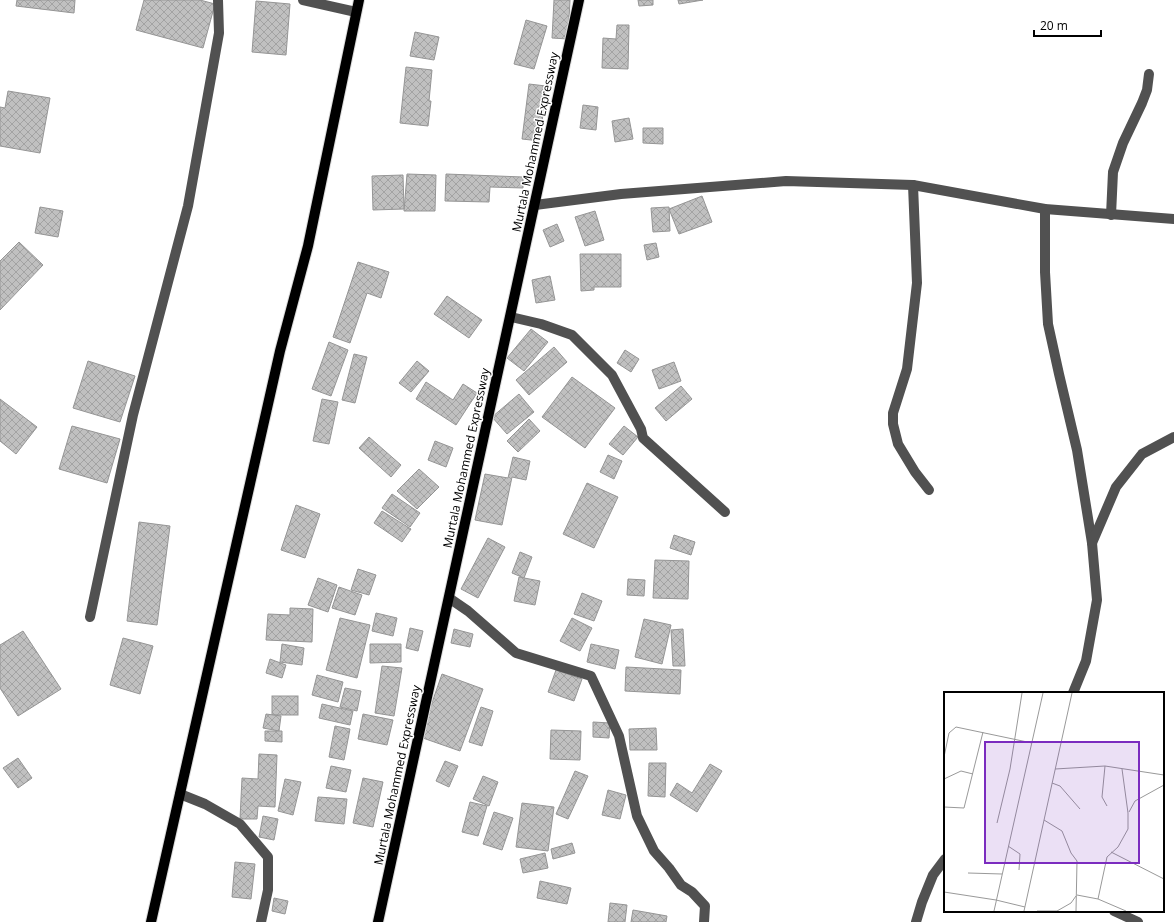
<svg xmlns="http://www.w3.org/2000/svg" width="1174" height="922" font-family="'Open Sans',sans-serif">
  <defs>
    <pattern id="building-cross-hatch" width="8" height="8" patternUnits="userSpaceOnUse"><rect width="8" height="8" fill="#c0c0c0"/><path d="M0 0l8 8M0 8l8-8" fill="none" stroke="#a3a3a3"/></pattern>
  </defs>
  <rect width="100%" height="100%" fill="#fff"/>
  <g fill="url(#building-cross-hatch)" stroke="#959595">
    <polygon points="17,0 75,0 74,13 16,6"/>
    <polygon points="144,0 200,0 215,4 203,48 136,30"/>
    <polygon points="554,0 570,0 568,39 552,38"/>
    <polygon points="638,0 653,0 653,5 639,6"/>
    <polygon points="678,0 703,0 679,4"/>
    <polygon points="256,1 290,4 286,55 252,52"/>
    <polygon points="526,20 547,26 534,69 514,64"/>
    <polygon points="617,25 629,25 628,69 602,68 603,38 616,39"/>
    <polygon points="415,32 439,37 434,60 410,56"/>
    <polygon points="406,67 432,70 429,101 431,101 428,126 400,123"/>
    <polygon points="529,84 546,86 540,141 522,139"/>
    <polygon points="8,91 50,98 40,153 0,146 0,107 5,108"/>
    <polygon points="583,105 598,107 596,130 580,128"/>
    <polygon points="629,118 633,139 615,142 612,121"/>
    <polygon points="643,128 663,128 663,144 643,143"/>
    <polygon points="407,174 436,175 435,211 404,211"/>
    <polygon points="446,174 523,177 523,188 490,187 489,202 445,201"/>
    <polygon points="403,175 404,209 373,210 372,176"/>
    <polygon points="702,196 712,222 679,234 669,209"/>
    <polygon points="40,207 63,211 58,237 35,233"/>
    <polygon points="669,207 670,231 653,232 651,208"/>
    <polygon points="595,211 604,240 585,246 575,217"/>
    <polygon points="557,224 564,241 550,247 543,230"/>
    <polygon points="19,242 43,265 0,310 0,261"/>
    <polygon points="656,243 659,257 647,260 644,245"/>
    <polygon points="580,254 621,254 621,287 594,287 594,290 581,291"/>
    <polygon points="358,262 389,272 381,298 367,293 350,343 333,337"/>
    <polygon points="550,276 555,300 536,303 532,280"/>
    <polygon points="447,296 482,320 469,338 434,314"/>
    <polygon points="531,329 548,342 524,371 507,358"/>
    <polygon points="329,342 348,350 331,396 312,389"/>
    <polygon points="554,347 567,362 529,395 516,380"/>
    <polygon points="625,350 639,359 631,372 617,363"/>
    <polygon points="354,354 367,357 355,403 342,400"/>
    <polygon points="88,361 135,376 120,422 73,408"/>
    <polygon points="417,361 429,371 411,392 399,383"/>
    <polygon points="674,362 681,381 659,389 652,370"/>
    <polygon points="572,377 615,408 585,448 542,417"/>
    <polygon points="426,382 453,400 463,384 477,393 456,425 416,399"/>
    <polygon points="681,386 692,399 666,421 655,408"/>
    <polygon points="519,394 534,412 507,434 492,417"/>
    <polygon points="0,399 37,427 16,454 0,441"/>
    <polygon points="322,399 338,402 329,444 313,441"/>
    <polygon points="529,419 540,431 518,452 507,441"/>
    <polygon points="72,426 120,439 107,483 59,469"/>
    <polygon points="624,426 638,437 623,455 609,444"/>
    <polygon points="369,437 401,465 391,477 359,448"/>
    <polygon points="435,441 453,448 446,467 428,460"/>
    <polygon points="608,455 622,461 614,479 600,472"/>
    <polygon points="513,457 530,461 526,480 512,477 502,525 475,520 485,474 508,478"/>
    <polygon points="419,469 439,487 417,509 397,491"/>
    <polygon points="587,483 618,497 594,548 563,534"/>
    <polygon points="392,494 420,513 410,527 382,508"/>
    <polygon points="296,505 320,514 305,558 281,550"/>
    <polygon points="382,511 411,529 402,542 374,523"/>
    <polygon points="139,522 170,526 157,625 127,621"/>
    <polygon points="674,535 695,542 691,555 670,548"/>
    <polygon points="488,538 505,547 478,598 461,589"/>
    <polygon points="520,552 532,557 524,578 512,573"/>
    <polygon points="655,560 689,561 688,599 653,598"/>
    <polygon points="358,569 376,575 369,595 351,590"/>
    <polygon points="519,577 540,581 535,605 514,601"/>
    <polygon points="318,578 337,585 328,612 308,605"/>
    <polygon points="628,579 645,580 644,596 627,595"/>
    <polygon points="339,587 362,595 355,615 332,608"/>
    <polygon points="582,593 602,601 594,621 574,614"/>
    <polygon points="290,608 313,609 312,642 266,640 268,614 290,615"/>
    <polygon points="376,613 397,618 393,636 372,631"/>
    <polygon points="340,618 370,625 357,678 326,670"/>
    <polygon points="572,618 592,628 580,651 560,641"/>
    <polygon points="644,619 671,625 662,664 635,657"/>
    <polygon points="410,628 423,631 418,651 406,648"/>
    <polygon points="454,629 473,634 470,647 451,643"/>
    <polygon points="683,629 685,666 673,666 671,630"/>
    <polygon points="23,631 61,689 18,716 0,688 0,645"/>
    <polygon points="123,638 153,646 140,694 110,685"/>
    <polygon points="282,644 304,648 302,665 280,662"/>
    <polygon points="370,644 401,644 401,662 370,663"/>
    <polygon points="591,644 619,650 615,669 587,662"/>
    <polygon points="270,659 286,665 282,678 266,673"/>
    <polygon points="382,666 402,668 394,716 375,713"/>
    <polygon points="626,667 681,670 680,694 625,691"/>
    <polygon points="556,670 582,679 574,701 548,692"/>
    <polygon points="442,674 483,689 460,751 420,737"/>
    <polygon points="317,675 343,682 338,702 312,695"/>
    <polygon points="345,688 361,691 357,711 340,707"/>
    <rect x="272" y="696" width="26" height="19"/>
    <polygon points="322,704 353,711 350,725 319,718"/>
    <polygon points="481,707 493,711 482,746 469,742"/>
    <polygon points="266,714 281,716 279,731 263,728"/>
    <polygon points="363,714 393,720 387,745 358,739"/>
    <polygon points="593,722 610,723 609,738 593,737"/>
    <polygon points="335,726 350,729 344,760 329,757"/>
    <polygon points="656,728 657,750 630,750 629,729"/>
    <polygon points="551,730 581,731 580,760 550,759"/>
    <polygon points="265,731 282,731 282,742 265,741"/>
    <polygon points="259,754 277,755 275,807 258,806 257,819 240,819 242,778 258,779"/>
    <polygon points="18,758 32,778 18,788 3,768"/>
    <polygon points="445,761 458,766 449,787 436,781"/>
    <polygon points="649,763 666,763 665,797 648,796"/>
    <polygon points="710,764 722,771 697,812 670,795 677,783 692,793"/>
    <polygon points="331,766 351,770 346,792 326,788"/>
    <polygon points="575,771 588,776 568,819 556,814"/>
    <polygon points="483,776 498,782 489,806 473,799"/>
    <polygon points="363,778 383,782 373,827 353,823"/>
    <polygon points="285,779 301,782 293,815 278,811"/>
    <polygon points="608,790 626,795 620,819 602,815"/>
    <polygon points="318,797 347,799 344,824 315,821"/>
    <polygon points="470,802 487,806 478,836 462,832"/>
    <polygon points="522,803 554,807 548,851 516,847"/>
    <polygon points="494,812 513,818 502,850 483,844"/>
    <polygon points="263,816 278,819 274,840 259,837"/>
    <polygon points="572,843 575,853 553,859 551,849"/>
    <polygon points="545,853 548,868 523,873 520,859"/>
    <polygon points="235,862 255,864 251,899 232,897"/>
    <polygon points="540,881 571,888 567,904 537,898"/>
    <polygon points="274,898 288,901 285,914 272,911"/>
    <polygon points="610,903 627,905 625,922 608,922"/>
    <polygon points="633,910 667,916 666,922 631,922"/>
  </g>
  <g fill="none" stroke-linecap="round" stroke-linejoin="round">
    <g stroke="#dbdbdb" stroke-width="12">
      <g id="major">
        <polyline points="151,922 280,351 308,246 359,0"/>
        <polyline points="378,922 579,0"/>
      </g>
    </g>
    <g stroke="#515151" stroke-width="10">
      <polyline points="303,0 356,12"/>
      <polyline points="913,185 917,283 907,369 893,413 893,424 898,444 915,472 929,490"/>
      <polyline points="535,205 621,194 786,181 913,185 1045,209 1174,219"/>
      <polyline points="1045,209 1045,272 1048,324 1059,374 1077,450 1092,543 1097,600 1086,661 1073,693"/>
      <polyline points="1111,215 1113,172 1123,143 1142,103 1147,90 1149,74"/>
      <polyline points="511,317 541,324 572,335 612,375 641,429 643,438 725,512"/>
      <polyline points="1092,543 1116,487 1142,454 1174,437"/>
      <polyline points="449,598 468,611 516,653 591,676 619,736 637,816 654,851 669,868 681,885 692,892 705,906 704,922"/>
      <polyline points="90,617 133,415 188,206 219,33 218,0"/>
      <polyline points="180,794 205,804 240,824 268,857 268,890 261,922"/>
      <polyline points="1114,911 1138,922"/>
      <polyline points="916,922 922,902 933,875 945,859"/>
    </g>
    <use href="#major" stroke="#000" stroke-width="10"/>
  </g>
  <g text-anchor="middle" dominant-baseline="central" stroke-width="3" stroke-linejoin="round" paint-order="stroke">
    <g font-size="12" fill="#000" stroke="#fff">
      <text transform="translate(535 142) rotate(-78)">Murtala Mohammed Expressway</text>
      <text transform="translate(466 458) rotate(-78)">Murtala Mohammed Expressway</text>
      <text transform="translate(397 775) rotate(-78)">Murtala Mohammed Expressway</text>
    </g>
  </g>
  <g transform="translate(944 692)">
    <rect width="220" height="220" fill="#fff"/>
    <path fill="none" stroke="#999" stroke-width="1" d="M0,65L5,41L12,35L88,51M161,74L158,105L163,114M111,77L161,74L220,83M0,87L17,79L29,82M108,91L116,94L136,117M0,115L20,116L39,40M185,120L191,109L220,93M100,128L118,139L127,161L133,169L132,219M53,131L66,77L78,1M64,154L76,162L75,178M167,160L220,187M24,181L58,182M0,200L52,208M133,203L154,207L163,165L174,155L184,137V121L178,77M154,207L182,219M52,208L81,215M50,219L99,1M80,219L128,1M93,219H113L127,211L132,204"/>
    <path fill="#7b2cbf" fill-opacity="0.15" stroke="#7b2cbf" stroke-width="2" d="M41,50H195V171H41Z"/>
    <rect width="220" height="220" fill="none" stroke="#000" stroke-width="2"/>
  </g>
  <path d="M1034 30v6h67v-6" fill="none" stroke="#000000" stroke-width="2"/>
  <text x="1040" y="30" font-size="12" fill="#000000" stroke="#ffffff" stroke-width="3" paint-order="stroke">20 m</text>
</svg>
